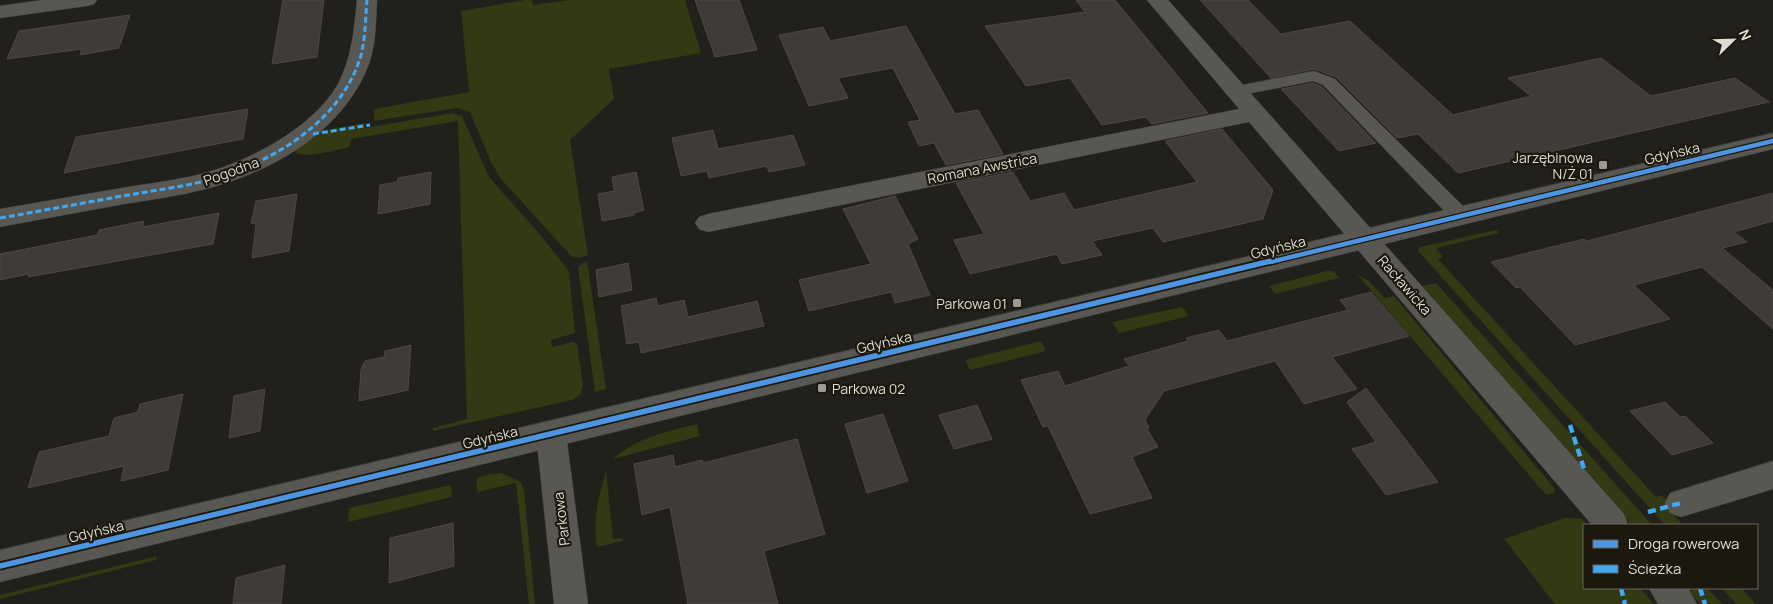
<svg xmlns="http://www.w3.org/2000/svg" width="1773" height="604" font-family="Manrope,sans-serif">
  <rect width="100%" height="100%" fill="#22201a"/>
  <g fill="#323913">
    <polygon points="525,0 532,0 533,5 570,0 685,0 701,53 609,69 614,99 570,140 588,255 579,258 571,256 501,179 491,162 470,112 457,108 374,121 374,109 469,92 461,11"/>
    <path d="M452,113L462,116L489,177L537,231L569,271L575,333L551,340L552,347L573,342L577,344L583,385L580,395L572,400L433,431V428L467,419L458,121L351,139L349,147C335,150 301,161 293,150L316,132L364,123V128Z"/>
    <polygon points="1496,230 1499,233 1436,248 1443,257 1438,259 1656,497 1662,495 1679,515 1675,516 1683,525 1665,525 1418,251 1420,247"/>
    <polygon points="587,261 606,389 595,392 578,267"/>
    <polygon points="1327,271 1334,271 1339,278 1275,294 1269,286"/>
    <polygon points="1357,274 1370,282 1385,298 1394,296 1555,489 1554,493 1546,495"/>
    <polygon points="1436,283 1652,525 1631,525 1422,286"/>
    <polygon points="1182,307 1189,316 1119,333 1112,322"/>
    <polygon points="1041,341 1046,351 970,370 965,360"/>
    <path d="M697,424L700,436L613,459C636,438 668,431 697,424Z"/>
    <path d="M606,470L613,539L622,538L623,541L597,547C592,520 599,496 606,470Z"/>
    <polygon points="501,473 521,482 524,490 535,604 529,604 516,483 477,492 477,478 489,474"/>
    <polygon points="451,485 452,497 348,522 349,508"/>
    <polygon points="1565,518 1582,519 1587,525 1584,525 1584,588 1640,588 1654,604 1555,604 1504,539"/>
    <polygon points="157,556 156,560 0,599 0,595"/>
    <polygon points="1686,588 1707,588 1722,604 1700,604"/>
    <polygon points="1722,588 1741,588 1756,604 1736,604"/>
  </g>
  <g fill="#3f3b39" stroke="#4b4846">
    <polygon points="283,0 324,0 317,57 272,64"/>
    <polygon points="695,0 739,0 757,50 715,57"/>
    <polygon points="1076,0 1115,0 1208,113 1152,124 1146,117 1102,125 1070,78 1026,86 985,26 1085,12"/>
    <polygon points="1200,0 1248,0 1281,34 1350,21 1453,115 1531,96 1508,78 1601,58 1651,96 1735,78 1769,102 1458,173 1418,134 1397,138 1336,77 1314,69 1271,78"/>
    <polygon points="130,15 119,48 80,55 82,49 7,59 19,31"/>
    <polygon points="906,26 955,114 978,110 1003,154 946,165 934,143 919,146 908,122 920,120 893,68 838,78 848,98 809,106 779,35 823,27 830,41"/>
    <polygon points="1313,83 1322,87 1376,143 1339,151 1281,89"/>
    <polygon points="248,109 243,139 64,173 76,137"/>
    <polygon points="1222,129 1273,190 1263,219 1163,242 1153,228 1092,241 1102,255 1062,264 1057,254 970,274 954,240 984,234 956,183 1013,172 1030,201 1064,193 1074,210 1197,182 1165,141"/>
    <polygon points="713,130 718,149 793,135 805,165 769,172 767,166 709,178 707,171 681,176 672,138"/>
    <polygon points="431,172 430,204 378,214 380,185 397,182 398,178"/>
    <polygon points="636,172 644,210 634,213 634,215 602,221 598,194 614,191 612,177"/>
    <polygon points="1773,193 1773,221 1734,232 1747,242 1722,248 1773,290 1773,329 1702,267 1634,285 1670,319 1575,345 1520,287 1516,288 1491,262 1584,239 1587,241"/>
    <polygon points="297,194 289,251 252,258 256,224 251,223 256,201"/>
    <polygon points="895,196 918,239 908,244 930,295 895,303 891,292 809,311 799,280 871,264 843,209"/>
    <polygon points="219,213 213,244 28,277 29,274 0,280 0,254 97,235 99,230 144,221 142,227"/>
    <polygon points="628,263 632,290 599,297 596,270"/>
    <polygon points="1371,292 1409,336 1332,357 1357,389 1304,404 1275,361 1164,391 1145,420 1149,428 1147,429 1158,447 1132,457 1152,498 1090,514 1048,426 1043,427 1021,380 1058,371 1065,386 1129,366 1124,359 1188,341 1186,338 1219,330 1227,341 1348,310 1340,300"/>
    <polygon points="656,298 658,306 684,300 688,317 757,301 764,326 641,353 639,342 627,344 621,306"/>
    <polygon points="411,345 408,390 359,401 361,369 365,361 384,357 385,351"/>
    <polygon points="1366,388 1438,482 1386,495 1352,449 1376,442 1347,402"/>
    <polygon points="265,389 260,431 229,438 234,396"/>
    <polygon points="183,394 168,470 121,481 124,466 28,488 39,452 109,436 114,418 138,412 140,404"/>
    <polygon points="1665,402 1680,417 1685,416 1713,443 1672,455 1630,411"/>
    <polygon points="977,405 992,439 954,449 939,415"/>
    <polygon points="883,414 908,481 867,493 845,424"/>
    <polygon points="797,439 825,534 764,551 778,604 688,604 670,507 642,515 634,464 673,455 675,467 702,460 703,463"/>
    <polygon points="453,523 454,566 389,583 390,538"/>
    <polygon points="285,565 281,604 233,604 236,578"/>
  </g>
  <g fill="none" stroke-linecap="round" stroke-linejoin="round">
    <g stroke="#3d3c37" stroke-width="1">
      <polygon id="service" points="1314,71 1335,79 1467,210 1469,215 1467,220 1460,221 1453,220 1323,85 1313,81 1237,96 1231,95 1229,91 1231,87 1237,86"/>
    </g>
    <g stroke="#3d3c37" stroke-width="1">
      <g id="minor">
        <polygon points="43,0 97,0 94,4 87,6 0,18 0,6"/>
        <path d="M357,0H377C376,21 376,44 369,64C343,133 270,173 202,190C177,196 150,200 124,204C82,212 41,219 0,227V209C39,202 77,196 116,189C144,184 173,181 201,174C248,162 313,128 338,84C352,57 354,30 357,0Z"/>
        <polygon points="1147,0 1168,0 1624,514 1628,525 1592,525 1249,122 708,232 699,229 695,223 699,217 708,214 1239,109"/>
        <polygon points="551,421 562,425 566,434 588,604 554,604 536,434 540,425"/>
        <polygon points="1773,461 1773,489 1681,517 1670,513 1665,503 1670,493"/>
        <polygon points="1649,588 1688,588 1697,604 1658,604"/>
      </g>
    </g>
    <g stroke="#3d3c37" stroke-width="1">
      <polygon id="tertiary" points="1773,133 1773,149 0,582 0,550"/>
    </g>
    <use href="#service" fill="#595752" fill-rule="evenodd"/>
    <use href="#minor" fill="#595752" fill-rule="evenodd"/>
    <use href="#tertiary" fill="#595752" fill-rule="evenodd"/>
    <g stroke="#3fa9f5" stroke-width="3" stroke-dasharray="6 3" stroke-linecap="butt">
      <polyline points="313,134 370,125"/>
      <path d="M0,218C41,211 82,203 123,196C149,191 175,188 201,182C264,167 335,127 358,64C366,44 365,21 367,0"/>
    </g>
    <g stroke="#3fa9f5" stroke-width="4.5" stroke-dasharray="8 4.5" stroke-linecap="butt">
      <polyline points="1570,425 1585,472"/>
      <polyline points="1648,512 1681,503"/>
      <polyline points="1621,588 1625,604"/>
      <polyline points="1700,588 1705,604"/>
    </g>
    <g stroke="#1d180d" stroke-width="7">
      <polyline id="cycleway-far1" points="1270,262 1773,141"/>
    </g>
    <g stroke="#1d180d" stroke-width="9">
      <polyline id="cycleway" points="0,566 1275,260"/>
    </g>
    <use href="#cycleway-far1" stroke="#4d94e3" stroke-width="4.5"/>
    <use href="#cycleway" stroke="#4d94e3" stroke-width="5.5"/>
  </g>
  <g fill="#9d9a93" stroke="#1d180d" stroke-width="2">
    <rect x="1598" y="160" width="10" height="10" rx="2.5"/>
    <rect x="1012" y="298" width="10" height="10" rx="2.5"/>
    <rect x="817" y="383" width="10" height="10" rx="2.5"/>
  </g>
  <g text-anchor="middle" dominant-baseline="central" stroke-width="4.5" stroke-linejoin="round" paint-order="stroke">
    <g font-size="14" fill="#dfdcd4" stroke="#1d180d">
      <text transform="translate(1672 153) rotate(-13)">Gdyńska</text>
      <text transform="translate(982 168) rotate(-11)">Romana Awstrica</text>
      <text transform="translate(231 171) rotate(-20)">Pogodna</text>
      <text transform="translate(1278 247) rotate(-14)">Gdyńska</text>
      <text transform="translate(1405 285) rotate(49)">Racławicka</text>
      <text transform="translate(884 342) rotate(-13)">Gdyńska</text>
      <text transform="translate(490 437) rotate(-14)">Gdyńska</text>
      <text transform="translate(561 519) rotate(-97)">Parkowa</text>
      <text transform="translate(96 531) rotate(-13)">Gdyńska</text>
    </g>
    <g font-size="14" fill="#dfdcd4" stroke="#1d180d" text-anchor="end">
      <text x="1593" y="157">Jarzębinowa<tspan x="1593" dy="16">N/Ż 01</tspan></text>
      <text x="1007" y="303">Parkowa 01</text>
      <text x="832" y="388" text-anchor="start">Parkowa 02</text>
    </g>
  </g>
  <rect x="1583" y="524" width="175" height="65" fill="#1d180d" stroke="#6b665d"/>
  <rect x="1593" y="540" width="25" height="8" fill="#4d94e3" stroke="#6b665d"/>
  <text x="1628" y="549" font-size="15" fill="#dfdcd4">Droga rowerowa</text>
  <rect x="1593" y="565" width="25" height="8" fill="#3fa9f5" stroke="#6b665d"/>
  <text x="1628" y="574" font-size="15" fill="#dfdcd4">Ścieżka</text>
  <g transform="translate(1733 40) rotate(67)" stroke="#1d180d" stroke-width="4" paint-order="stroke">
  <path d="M0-4L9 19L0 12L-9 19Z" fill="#dfdcd4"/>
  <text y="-8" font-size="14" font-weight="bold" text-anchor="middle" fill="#dfdcd4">N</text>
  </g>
</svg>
